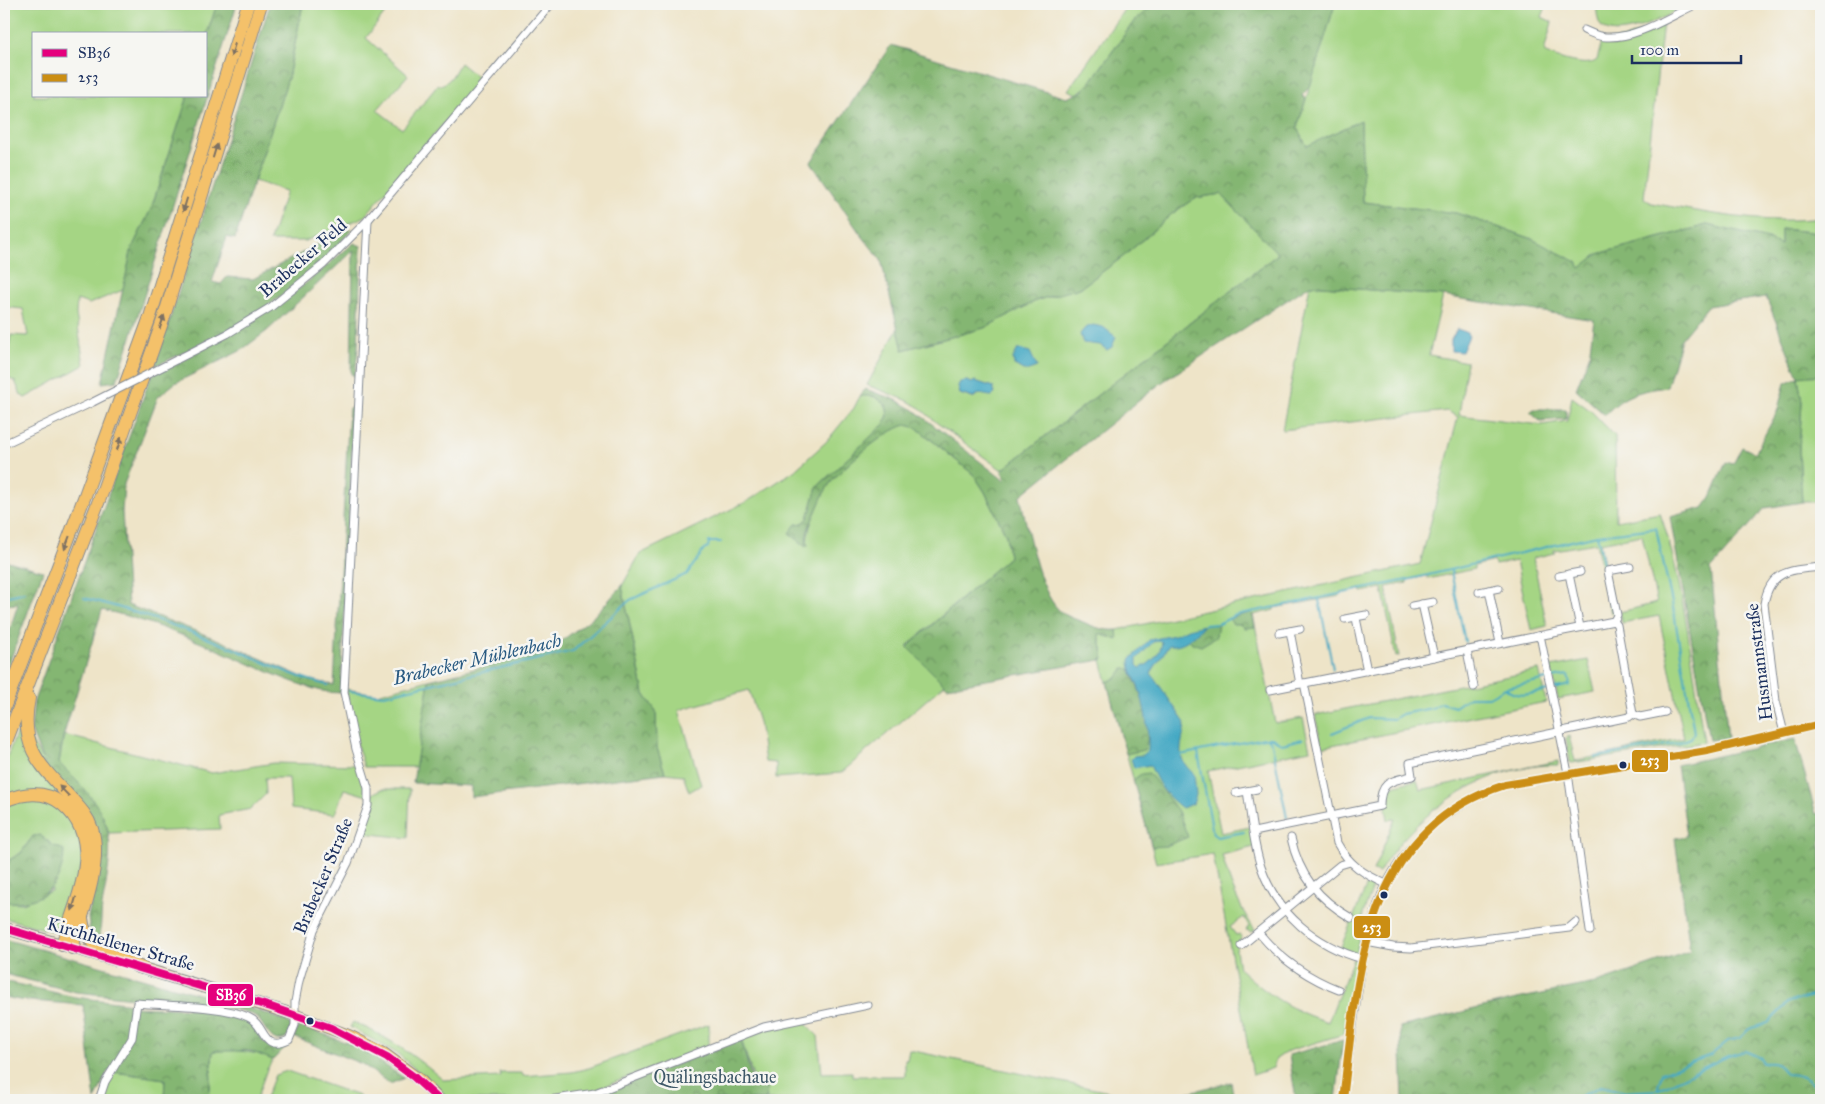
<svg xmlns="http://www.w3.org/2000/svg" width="1825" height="1104" font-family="'IM FELL Great Primer',serif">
  <defs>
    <pattern id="forest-crowns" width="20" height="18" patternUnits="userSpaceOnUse" patternTransform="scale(1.25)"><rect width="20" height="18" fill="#84b672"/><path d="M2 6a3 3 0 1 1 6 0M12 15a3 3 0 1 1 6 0" fill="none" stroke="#6b9461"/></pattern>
  </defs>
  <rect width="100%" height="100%" fill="#f6f6f2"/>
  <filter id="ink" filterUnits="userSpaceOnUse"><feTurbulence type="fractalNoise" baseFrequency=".02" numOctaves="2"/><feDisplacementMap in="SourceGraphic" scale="10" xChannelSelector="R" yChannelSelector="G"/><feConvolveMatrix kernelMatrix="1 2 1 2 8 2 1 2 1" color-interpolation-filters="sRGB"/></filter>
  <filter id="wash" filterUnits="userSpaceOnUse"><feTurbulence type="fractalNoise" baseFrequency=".0096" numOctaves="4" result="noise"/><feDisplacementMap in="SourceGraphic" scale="20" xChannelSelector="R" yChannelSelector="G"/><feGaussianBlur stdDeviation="1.12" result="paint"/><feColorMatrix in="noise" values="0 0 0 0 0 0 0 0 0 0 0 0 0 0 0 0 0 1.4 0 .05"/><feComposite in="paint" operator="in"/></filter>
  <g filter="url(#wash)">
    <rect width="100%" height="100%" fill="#eee4c8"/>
    <g fill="#a5d584" stroke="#608271" fill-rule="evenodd">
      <polygon points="4,4 217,4 206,37 206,34 34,34 34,96 188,96 151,209 132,248 123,290 89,304 77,300 76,314 84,365 25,398 21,395 15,381 4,377 11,335 28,336 23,309 4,307"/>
      <path d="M303,4H392L366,38L408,75L377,110L402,129L437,86C451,83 453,74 460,63L481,80L364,217L305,241H270L286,191L254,181L288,78Z"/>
      <polygon points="1128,4 1155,4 1135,20 1089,84 1077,94 1068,90"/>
      <path d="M1335,4H1547L1542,17L1552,22L1544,52C1555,58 1588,69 1597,60L1602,41L1623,39L1663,22L1644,198L1651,203C1708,213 1763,225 1821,218V233L1781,229V245L1768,239L1707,225L1598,254L1580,269L1530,238L1456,213L1363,202L1361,121L1307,147L1297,128Z"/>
      <path d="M1596,4H1692C1674,12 1617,45 1601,26C1597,21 1597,11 1596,4Z"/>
      <path d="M1221,194L1279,253L1002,470L937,423L920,408L906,400L867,385L898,328L903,350L984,328L1038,300L1080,288L1124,256L1173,213L1195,198ZM967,381L972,383L975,381L993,387L972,398L960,394L959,390Z"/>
      <path d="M1310,285L1443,296L1429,355L1467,362L1459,415L1541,425L1567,421L1572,397L1591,411L1615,436L1616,521L1660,513C1685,586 1692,666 1704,742L1572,763L1570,762L1566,738L1569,736L1575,761L1684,738L1659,616L1622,623L1620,612L1657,603L1642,535L1600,543L1614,613H1611L1596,543L1554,550V553L1533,558L1547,626L1531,630L1516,561L1495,565L1494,561L1474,566V569L1428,579L1427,576L1407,580V583L1386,587L1399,656L1396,657L1382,588L1362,592L1361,589L1340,593V596L1274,608V610L1253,615L1275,723L1303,718L1310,750L1208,771L1221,833L1250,827L1254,847L1222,855C1229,882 1239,907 1255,930L1252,932L1246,930L1249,926L1244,917L1230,927L1236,935L1240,934L1242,936L1236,950L1239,968C1265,993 1293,1012 1328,1022L1353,959L1356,960L1344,1034L1288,1051L1276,1059L1273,1068L1253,1075L1213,854L1156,863L1101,660L1104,659L1099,634L1117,639V630L1420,564L1458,417L1447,411L1282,430Z"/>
      <polygon points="1807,375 1821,375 1821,502 1802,502 1799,451 1802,402 1798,377"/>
      <path d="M866,395C877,396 889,403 888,415L884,425L817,487L808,519L789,533L807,542C808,525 821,494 832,481C845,464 886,430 906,424L917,428L974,475L985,492L1006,535L1009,557L907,646L945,684L841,773L776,778V763L765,762L759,722L749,690L679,710L701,785L689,792L683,775L665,773L657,748L656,711L644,694L622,586L640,554L748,501L794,471L826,442L854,408L860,396Z"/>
      <polygon points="1588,660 1595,692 1558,699 1551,667"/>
      <polygon points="1539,670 1546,702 1322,747 1315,715"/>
      <polygon points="429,680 416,767 364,767 357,745 346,689 377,694"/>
      <polygon points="20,725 22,725 67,802 4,796 4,764"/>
      <polygon points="64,735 212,773 274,763 357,765 367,796 344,789 335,814 291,809 289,778 265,778 266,794 251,809 219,815 220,829 109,833 106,824 59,763"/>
      <path d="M1558,761V765C1487,763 1413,813 1379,873L1373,871L1395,819L1388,820C1382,786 1386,787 1417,780L1420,790Z"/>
      <polygon points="382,789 410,789 408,838 362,833 372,794"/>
      <polygon points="22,797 51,801 78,826 83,862 64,923 60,930 55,932 4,918 4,902 23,903 51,891 52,845 47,840 30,840 21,853 4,863 4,804"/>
      <polygon points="1368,882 1374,885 1363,914 1356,956 1340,949"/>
      <polygon points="805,1019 807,1025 818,1036 822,1073 852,1072 852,1076 905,1076 905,1060 907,1060 909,1050 1147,1100 574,1100 755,1083 741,1039 771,1027"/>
      <path d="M353,1022C387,1036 415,1056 443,1080L501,1077L500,1073H522L523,1076L572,1072L589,1068L709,1024V1041L706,1047L595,1090L530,1100H450L398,1054L350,1027Z"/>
      <polygon points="232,1050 260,1054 273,1060 267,1069 256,1100 209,1100 213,1051"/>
      <polygon points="287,1071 359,1096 362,1100 265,1100 275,1075"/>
      <polygon points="113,1072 165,1079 164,1100 103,1100"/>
    </g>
    <g fill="url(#forest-crowns)" stroke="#507268">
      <polygon points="217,4 237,4 117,381 102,383 132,248 151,209 188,96 206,96 206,37"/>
      <path d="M270,4H303L288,78L235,239L227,237L212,282L221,284L227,277L253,279L343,231L353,229C342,240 332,253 321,263C274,308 214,339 155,366Z"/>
      <path d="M1155,4H1335L1310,87L1302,95L1306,99L1297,128L1307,146L1361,120L1363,202L1456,213L1530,238L1577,262L1580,268L1598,254L1707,225L1768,239L1781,245V229L1821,233V375L1798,377L1802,402L1799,451L1802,502L1765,508L1711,569L1728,739L1709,740L1670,517L1703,508L1711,497L1726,462L1733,464L1742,447L1755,453L1777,412L1785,383L1798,377L1766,297L1708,306L1681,339L1667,387C1639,391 1624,394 1605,415L1576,389L1589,356L1594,320L1443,296L1310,285L1161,383L1020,496C1027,525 1038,591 1059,610C1065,616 1075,619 1083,622C1094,627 1104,631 1117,630L1118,640L1099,634L1104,659L1101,660L947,687L907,647L1009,557L1006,535L985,492L974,475L917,428L906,425C886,430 845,465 832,481C824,490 819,505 814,516C810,525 804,536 808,546L807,547L789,533L796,524L803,523L808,518L817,487L884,424L888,415L886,405L874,396H860L865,389L896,400L914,410L1005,481L1002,470L1278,254L1221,194L1195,198L1173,213L1124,256L1080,288L1038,300L984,328L903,350L881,260L859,232L811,162L891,45L1067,98L1081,92L1089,84L1135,20Z"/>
      <path d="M354,243L361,246L358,348L355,376L351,374L353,251L267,331L240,351L175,383L158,397L124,484L122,512L128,605L219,640L307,679L334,685L349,408L354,406L341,692C319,699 230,654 204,644C171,631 137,617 102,610L63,737L59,763C111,814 117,829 103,900C100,915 102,928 98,942L90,933L88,917L99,870L43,761L31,730L34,701L151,376L300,288Z"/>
      <polygon points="1534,409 1566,409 1566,419 1540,421 1530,412"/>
      <polygon points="4,560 43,571 4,677 4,648 18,604 4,605"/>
      <polygon points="622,586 644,694 656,711 657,748 665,773 471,797 471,786 413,783 429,680 548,651 592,618"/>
      <polygon points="1252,612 1255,627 1245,628 1239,624 1233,624 1229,619"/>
      <polygon points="1218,624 1216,637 1201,646 1192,643 1189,639 1204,625"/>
      <path d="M1123,669H1130C1140,691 1156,726 1144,750L1126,754L1107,682L1117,677Z"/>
      <polygon points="1795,739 1816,814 1821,813 1821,1100 1403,1100 1400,1027 1512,1000 1600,982 1690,951 1675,838 1687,836 1677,765"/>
      <polygon points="1149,773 1178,811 1188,837 1166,846 1152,847 1133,780 1141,774"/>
      <path d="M40,835L52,845L64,850C63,888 41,905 4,902V863L21,853L33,836Z"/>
      <path d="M4,939L255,1010L287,1021L291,1025C291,1031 289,1036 284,1039C270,1046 264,1022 255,1016C247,1011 237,1010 228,1008L76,992L4,974Z"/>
      <path d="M4,981L75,997L132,1004V1007C162,1009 215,1006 242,1017C256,1023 258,1042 271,1046C276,1048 282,1046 286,1046L273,1060L250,1051H213L209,1100H164L165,1079L108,1071L95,1100L83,1005L19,1000L4,997Z"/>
      <polygon points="299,1026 302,1026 358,1047 404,1078 390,1084 362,1064 294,1037"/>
      <polygon points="741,1039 752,1080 755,1084 766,1086 767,1100 562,1100 596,1095"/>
      <polygon points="1343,1040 1336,1100 1296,1100 1289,1055"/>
      <polygon points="1231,1082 1234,1100 1156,1100"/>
    </g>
    <g fill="#44a9c4" stroke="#306c91" fill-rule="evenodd">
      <polygon points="1093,325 1103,327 1116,337 1112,347 1107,350 1100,345 1083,343 1080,334 1085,328"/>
      <polygon points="1457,329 1466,332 1469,336 1462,352 1451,351 1451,340"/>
      <polygon points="1018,349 1030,352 1037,367 1026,371 1014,365 1013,358"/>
      <path d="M967,381L972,383L975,381L993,387L995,393L992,396C984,396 979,391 973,398L960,394L958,386L960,382Z"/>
      <path d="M1204,625C1195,636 1183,647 1169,645L1151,673L1185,723C1183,746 1173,756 1194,774L1196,795L1193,804L1182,808C1166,796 1158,784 1150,765L1134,768L1131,759L1134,756L1143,755L1148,751C1149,729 1145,706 1138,686C1134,677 1130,670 1130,660L1149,640L1175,635L1188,629ZM1159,641L1162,642C1161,653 1151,664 1140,668L1137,665V659L1153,642Z"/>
    </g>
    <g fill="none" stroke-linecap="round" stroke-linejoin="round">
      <g stroke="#44a9c4" stroke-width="2">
        <polyline points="1597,535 1605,571"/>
        <polyline points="1451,571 1465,642"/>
        <polyline points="4,597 25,592"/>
        <path d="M84,598C138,611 188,630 239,651C269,664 297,678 328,685"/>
        <polyline points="1319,600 1333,669"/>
        <polyline points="1204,625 1218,624 1236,615 1407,580 1597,535 1656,528 1674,612 1694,733 1691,738 1678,743 1596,757"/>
        <polyline points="1552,678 1568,675 1570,685 1552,689"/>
        <polyline points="1505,688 1547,679"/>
        <polyline points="349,691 384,695 573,651 630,600 687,574 704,550 708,547 709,542 721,542"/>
        <path d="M1332,733L1369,718L1394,719L1402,714L1432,708L1441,703L1455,707L1469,697H1489L1505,688C1517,700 1533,693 1548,690"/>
        <polyline points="1268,738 1272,744 1287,818"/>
        <polyline points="1198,752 1213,834 1217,837 1244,832"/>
        <polyline points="1180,755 1264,738 1272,738 1282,744 1303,739"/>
        <path d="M1657,1090L1728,1056L1745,1051L1761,1058L1762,1063C1775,1062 1779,1063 1786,1074C1809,1075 1805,1080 1821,1090"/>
        <polyline points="1573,1100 1601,1086 1625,1092 1657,1090 1662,1073 1711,1055 1728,1041 1740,1038 1749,1029 1768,1023 1789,1002 1821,994"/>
      </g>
    </g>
  </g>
  <g filter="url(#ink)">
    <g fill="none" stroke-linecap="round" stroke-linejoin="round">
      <g stroke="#848a93" stroke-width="9">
        <g id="minor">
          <path d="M1584,30C1591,33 1598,37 1606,37C1637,39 1670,16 1697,4"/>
          <polyline points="176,360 227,334 271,307 323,265 368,220 551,4"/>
          <polyline points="4,444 93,402"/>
          <polyline points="1569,574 1580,627"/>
          <polyline points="1559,576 1580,572"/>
          <polyline points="1489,590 1500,643"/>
          <polyline points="1479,592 1499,588"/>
          <polyline points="1422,604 1434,657"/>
          <polyline points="1412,606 1433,602"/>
          <polyline points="1356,618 1367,671"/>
          <polyline points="1345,619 1366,615"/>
          <polyline points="1614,621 1617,615 1608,571 1630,567"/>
          <polyline points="1290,631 1300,684"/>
          <polyline points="1279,633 1300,629"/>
          <polyline points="1467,650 1474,687"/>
          <path d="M1304,683L1337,843C1349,865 1364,874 1386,884"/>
          <polyline points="1270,690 1538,636 1541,640 1568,773 1590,931"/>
          <polyline points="1633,714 1640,717 1665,712"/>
          <path d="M1784,733L1776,701L1764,604C1770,569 1792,570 1821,567"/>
          <path d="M1247,791C1251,816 1253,843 1261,867C1277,914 1316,946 1363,959"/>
          <polyline points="1236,793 1257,789"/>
          <path d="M1254,832L1380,806C1380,781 1391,781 1412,776L1410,763L1629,717L1633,714L1617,625L1614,621L1538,636"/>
          <path d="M1291,838C1299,875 1318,899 1351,918"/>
          <path d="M1258,932C1280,959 1306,977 1339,990"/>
          <polyline points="1366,942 1393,947 1411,948 1569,928 1576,922"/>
          <polyline points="1241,946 1340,865 1350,862"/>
          <path d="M99,1100L105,1082L132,1038L137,1003C167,1006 222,1005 248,1017C267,1025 261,1053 289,1040L295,1025V1002L299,981L314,930L348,863L368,806V788L356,749L344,692L368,220"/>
          <polyline points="549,1100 595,1093 764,1027 868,1005"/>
          <path d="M1343,1100C1347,1066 1352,1032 1357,998C1368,922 1381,860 1448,814C1466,802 1484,791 1505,785L1707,751L1821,724"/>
        </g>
      </g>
      <g stroke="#848a93" stroke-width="13">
        <g id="primary">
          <polyline points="4,928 115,960"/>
          <polyline points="135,966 295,1015 350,1036 383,1053 421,1081 439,1100"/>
        </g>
      </g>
      <g stroke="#848a93" stroke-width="14">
        <g id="motorway">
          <path d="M29,698C19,747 40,765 70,797C79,807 88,816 92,829C103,863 82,915 72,948"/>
          <polyline points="4,708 84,498 150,317 248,4"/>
          <polyline points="4,747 103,490 163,320 261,4"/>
          <path d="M4,801C23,793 45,790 62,804C107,841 76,899 62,945"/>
          <path d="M82,918C84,950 118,957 142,968"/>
        </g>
      </g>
      <use href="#minor" stroke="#fff" stroke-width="7"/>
      <use href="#primary" stroke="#f4c16b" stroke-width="11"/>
      <use href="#motorway" stroke="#f4c16b" stroke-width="12"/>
      <g stroke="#848a93" stroke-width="9" stroke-linecap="butt">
        <polyline id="minor-bridge" points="93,402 176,360"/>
      </g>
      <use href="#minor-bridge" stroke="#fff" stroke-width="7"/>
      <g stroke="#f6f6f2" stroke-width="11">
        <polyline id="bus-1" points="4,928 271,1007 331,1028 387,1057 414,1077 439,1100"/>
      </g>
      <g stroke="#f6f6f2" stroke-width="11">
        <path id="bus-2" d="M1343,1100C1358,975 1362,831 1505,785L1707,751L1821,724"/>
      </g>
      <use href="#bus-1" stroke="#e5007d" stroke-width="8"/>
      <use href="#bus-2" stroke="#cb8e13" stroke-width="8"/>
    </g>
    <defs><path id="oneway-solid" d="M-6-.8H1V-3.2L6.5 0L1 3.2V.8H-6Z" transform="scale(1.25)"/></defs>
    <g fill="#7d7164">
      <use href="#oneway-solid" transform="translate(233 50) rotate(107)"/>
      <use href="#oneway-solid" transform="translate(215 151) rotate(-73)"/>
      <use href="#oneway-solid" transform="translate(185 205) rotate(107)"/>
      <use href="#oneway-solid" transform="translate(162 322) rotate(-71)"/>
      <use href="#oneway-solid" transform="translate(119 444) rotate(-71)"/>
      <use href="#oneway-solid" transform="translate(67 543) rotate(111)"/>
      <use href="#oneway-solid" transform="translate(64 791) rotate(-134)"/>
      <use href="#oneway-solid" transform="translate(74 904) rotate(106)"/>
    </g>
  </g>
  <g fill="#1b2f5e" stroke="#f6f6f2" stroke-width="2">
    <circle cx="1623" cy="765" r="4.5"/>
    <circle cx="1384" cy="895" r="4.5"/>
    <circle cx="310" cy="1021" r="4.5"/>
  </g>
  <g text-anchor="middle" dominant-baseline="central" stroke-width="5" stroke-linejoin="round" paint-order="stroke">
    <g font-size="18" fill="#1b2f5e" stroke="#f6f6f2">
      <text transform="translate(303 258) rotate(-41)">Brabecker Feld</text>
      <text transform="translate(1759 662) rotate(-97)">Husmannstraße</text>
      <text transform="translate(323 876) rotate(-67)">Brabecker Straße</text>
      <text transform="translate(121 944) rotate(16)">Kirchhellener Straße</text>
    </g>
    <g font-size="18" fill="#3e5868" stroke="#f6f6f2">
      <text x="715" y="1077">Quälingsbachaue</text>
    </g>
    <g font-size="19" font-style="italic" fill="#295a82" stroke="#f6f6f2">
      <text transform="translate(477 659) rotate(-13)">Brabecker Mühlenbach</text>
    </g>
  </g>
  <g stroke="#f6f6f2" stroke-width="2">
    <rect x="1631" y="749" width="38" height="24" rx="5" fill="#cb8e13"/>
    <rect x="1353" y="915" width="38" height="24" rx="5" fill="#cb8e13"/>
    <rect x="207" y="983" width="47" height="24" rx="5" fill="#e5007d"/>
  </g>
  <g font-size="14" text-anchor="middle" font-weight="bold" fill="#fff">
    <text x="1650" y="765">253</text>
    <text x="1372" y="932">253</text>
    <text x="231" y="1000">SB36</text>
  </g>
  <rect width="1825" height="1104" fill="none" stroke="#f6f6f2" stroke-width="20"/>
  <rect x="32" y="32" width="175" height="65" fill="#f6f6f2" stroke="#9ea6b7"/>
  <rect x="42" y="49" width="25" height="8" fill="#e5007d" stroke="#9ea6b7"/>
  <text x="78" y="58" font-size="15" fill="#1b2f5e">SB36</text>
  <rect x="42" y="74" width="25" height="8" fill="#cb8e13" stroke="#9ea6b7"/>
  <text x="78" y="82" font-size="15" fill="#1b2f5e">253</text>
  <path d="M1632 55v8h109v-8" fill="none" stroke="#1b2f5e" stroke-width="2.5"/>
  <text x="1640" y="55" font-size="15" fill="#1b2f5e" stroke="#f6f6f2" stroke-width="4" paint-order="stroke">100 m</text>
</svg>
